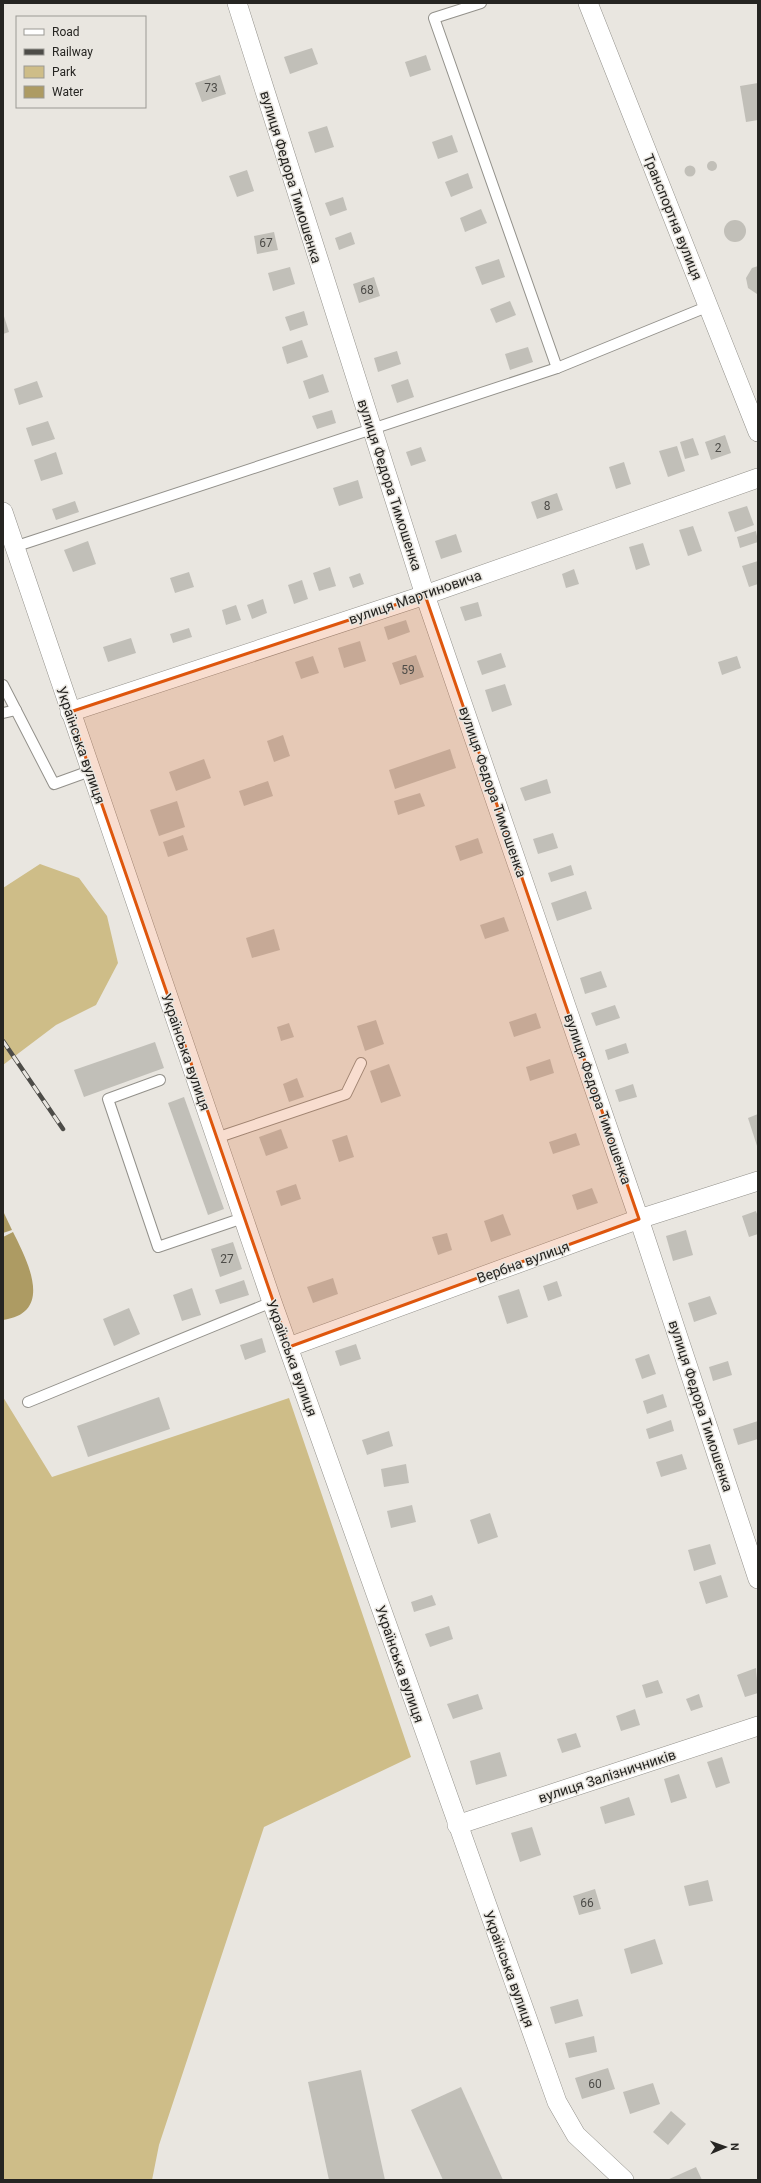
<svg xmlns="http://www.w3.org/2000/svg" width="761" height="2183" font-family="Roboto,sans-serif">
  <rect width="100%" height="100%" fill="#e9e6e0"/>
  <g fill="#cebd88">
    <polygon points="40,864 79,878 107,916 118,963 96,1005 56,1025 3,1065 3,888"/>
    <polygon points="3,1397 52,1477 289,1398 411,1757 264,1827 159,2145 152,2180 3,2180"/>
  </g>
  <g fill="#ad9b63">
    <polygon points="3,1211 12,1230 3,1233"/>
    <path d="M13,1232C27,1260 55,1313 3,1320V1237Z"/>
  </g>
  <g fill="#c1bfb8">
    <polygon points="312,48 318,64 290,74 284,57"/>
    <polygon points="426,55 431,70 410,77 405,62"/>
    <polygon points="220,75 226,94 202,102 195,83"/>
    <polygon points="758,83 758,120 746,122 740,86"/>
    <polygon points="327,126 334,147 315,153 308,132"/>
    <polygon points="452,135 458,152 438,159 432,142"/>
    <circle cx="712" cy="166" r="5"/>
    <circle cx="690" cy="171" r="5.5"/>
    <polygon points="247,170 254,191 237,197 229,176"/>
    <polygon points="468,173 473,188 451,197 445,182"/>
    <polygon points="343,197 347,210 330,216 325,203"/>
    <polygon points="481,209 487,223 465,232 460,218"/>
    <circle cx="735" cy="231" r="11"/>
    <polygon points="274,232 278,250 257,254 254,236"/>
    <polygon points="351,232 355,244 339,250 335,238"/>
    <polygon points="499,259 505,277 482,285 475,267"/>
    <polygon points="758,266 758,294 757,294 748,288 746,278 752,268"/>
    <polygon points="290,267 295,284 273,291 268,273"/>
    <polygon points="374,277 380,296 359,303 353,284"/>
    <polygon points="510,301 516,315 496,323 490,309"/>
    <polygon points="304,311 308,325 290,331 285,317"/>
    <polygon points="3,313 9,332 3,334"/>
    <polygon points="302,340 308,357 287,364 282,347"/>
    <polygon points="528,347 533,362 510,370 505,354"/>
    <polygon points="397,351 401,364 378,372 374,358"/>
    <polygon points="323,374 329,392 309,399 303,381"/>
    <polygon points="408,379 414,397 397,403 391,385"/>
    <polygon points="37,381 43,397 19,405 14,389"/>
    <polygon points="332,410 336,423 317,429 312,416"/>
    <polygon points="48,421 55,439 32,446 26,428"/>
    <polygon points="725,435 731,453 711,460 705,442"/>
    <polygon points="693,438 699,455 685,459 680,442"/>
    <polygon points="677,446 685,471 668,477 659,451"/>
    <polygon points="421,447 426,461 411,466 406,452"/>
    <polygon points="56,452 63,474 41,481 34,460"/>
    <polygon points="624,462 631,484 616,489 609,467"/>
    <polygon points="358,480 363,498 339,506 333,488"/>
    <polygon points="557,493 563,510 537,519 531,502"/>
    <polygon points="75,501 79,512 56,520 52,509"/>
    <polygon points="747,506 754,525 735,532 728,512"/>
    <polygon points="693,526 702,551 688,556 679,530"/>
    <polygon points="756,531 758,542 740,548 737,537"/>
    <polygon points="456,534 462,552 441,559 435,541"/>
    <polygon points="88,541 96,564 73,572 64,550"/>
    <polygon points="643,543 650,565 636,570 629,547"/>
    <polygon points="758,561 758,584 749,587 742,566"/>
    <polygon points="330,567 336,586 319,591 313,573"/>
    <polygon points="574,569 579,584 566,588 562,574"/>
    <polygon points="189,572 194,587 175,593 170,578"/>
    <polygon points="360,573 364,584 353,588 349,577"/>
    <polygon points="302,580 308,599 294,604 288,585"/>
    <polygon points="263,599 267,613 252,619 247,605"/>
    <polygon points="478,602 482,616 465,621 460,607"/>
    <polygon points="236,605 241,620 226,625 222,610"/>
    <polygon points="406,620 410,632 388,640 384,627"/>
    <polygon points="189,628 192,637 173,643 170,634"/>
    <polygon points="131,638 136,653 108,662 103,647"/>
    <polygon points="360,641 366,661 344,668 338,648"/>
    <polygon points="501,653 506,667 482,675 477,661"/>
    <polygon points="416,655 424,677 400,685 392,663"/>
    <polygon points="313,656 319,673 301,679 295,662"/>
    <polygon points="737,656 741,668 722,675 718,662"/>
    <polygon points="505,684 512,705 492,712 485,690"/>
    <polygon points="283,735 290,756 274,762 267,741"/>
    <polygon points="450,749 456,768 395,789 389,770"/>
    <polygon points="204,759 211,778 176,791 169,772"/>
    <polygon points="547,779 551,793 525,801 520,788"/>
    <polygon points="268,781 273,796 244,806 239,791"/>
    <polygon points="420,793 425,806 398,815 394,801"/>
    <polygon points="177,801 185,827 159,836 150,810"/>
    <polygon points="553,833 558,848 538,854 533,839"/>
    <polygon points="183,835 188,850 168,857 163,842"/>
    <polygon points="478,838 483,853 460,861 455,846"/>
    <polygon points="571,865 574,875 551,882 548,873"/>
    <polygon points="586,891 592,909 557,921 551,903"/>
    <polygon points="504,917 509,931 485,939 480,925"/>
    <polygon points="274,929 280,950 252,958 246,938"/>
    <polygon points="601,971 607,987 585,994 580,978"/>
    <polygon points="615,1005 620,1018 596,1026 591,1013"/>
    <polygon points="536,1013 541,1028 514,1037 509,1022"/>
    <polygon points="376,1020 384,1044 365,1051 357,1026"/>
    <polygon points="289,1023 294,1037 281,1041 277,1027"/>
    <polygon points="155,1042 164,1068 84,1097 74,1070"/>
    <polygon points="626,1043 629,1053 608,1060 605,1050"/>
    <polygon points="550,1059 554,1073 530,1081 526,1067"/>
    <polygon points="389,1064 401,1096 381,1103 370,1071"/>
    <polygon points="297,1078 304,1097 289,1102 283,1084"/>
    <polygon points="633,1084 637,1097 619,1102 615,1090"/>
    <polygon points="184,1097 224,1209 208,1215 168,1103"/>
    <polygon points="758,1114 758,1149 748,1118"/>
    <polygon points="281,1129 288,1148 266,1156 259,1137"/>
    <polygon points="576,1133 580,1145 553,1154 549,1142"/>
    <polygon points="347,1135 354,1157 339,1162 332,1140"/>
    <polygon points="296,1184 301,1199 281,1206 276,1191"/>
    <polygon points="592,1188 598,1203 577,1210 572,1195"/>
    <polygon points="756,1211 758,1217 758,1234 749,1237 742,1216"/>
    <polygon points="503,1214 511,1235 491,1242 484,1221"/>
    <polygon points="686,1230 693,1255 673,1261 666,1236"/>
    <polygon points="447,1233 452,1250 438,1255 432,1237"/>
    <polygon points="233,1242 242,1269 220,1277 211,1249"/>
    <polygon points="333,1278 338,1294 313,1303 307,1287"/>
    <polygon points="244,1280 249,1295 220,1304 215,1290"/>
    <polygon points="557,1281 562,1296 548,1301 543,1286"/>
    <polygon points="192,1288 201,1315 182,1321 173,1295"/>
    <polygon points="519,1289 528,1317 507,1324 498,1296"/>
    <polygon points="710,1296 717,1314 694,1322 688,1303"/>
    <polygon points="129,1308 140,1334 114,1346 103,1319"/>
    <polygon points="262,1338 266,1352 245,1360 240,1345"/>
    <polygon points="356,1344 361,1359 340,1366 335,1351"/>
    <polygon points="649,1354 656,1374 642,1379 635,1359"/>
    <polygon points="728,1361 732,1375 713,1381 709,1367"/>
    <polygon points="663,1394 667,1407 647,1414 643,1401"/>
    <polygon points="159,1397 170,1429 88,1457 77,1426"/>
    <polygon points="671,1420 674,1431 649,1439 646,1429"/>
    <polygon points="758,1421 758,1439 738,1445 733,1429"/>
    <polygon points="389,1431 393,1446 367,1455 362,1440"/>
    <polygon points="682,1454 687,1469 661,1477 656,1462"/>
    <polygon points="406,1464 409,1483 384,1487 381,1469"/>
    <polygon points="412,1505 416,1522 391,1528 387,1511"/>
    <polygon points="490,1513 498,1537 478,1544 470,1520"/>
    <polygon points="710,1544 716,1564 694,1571 688,1550"/>
    <polygon points="721,1575 728,1597 706,1604 699,1582"/>
    <polygon points="432,1595 436,1605 414,1612 411,1602"/>
    <polygon points="449,1626 453,1639 430,1647 425,1634"/>
    <polygon points="756,1668 758,1693 745,1697 737,1675"/>
    <polygon points="658,1680 663,1693 646,1698 642,1685"/>
    <polygon points="478,1694 483,1709 453,1719 447,1704"/>
    <polygon points="699,1694 703,1707 691,1711 686,1699"/>
    <polygon points="635,1709 640,1725 621,1731 616,1716"/>
    <polygon points="576,1733 581,1747 562,1753 557,1739"/>
    <polygon points="500,1752 507,1776 476,1785 470,1761"/>
    <polygon points="722,1757 730,1783 716,1788 707,1762"/>
    <polygon points="679,1774 687,1798 671,1803 664,1779"/>
    <polygon points="629,1797 635,1815 605,1824 600,1807"/>
    <polygon points="532,1827 541,1855 520,1862 511,1833"/>
    <polygon points="708,1880 713,1901 689,1906 684,1886"/>
    <polygon points="595,1889 601,1909 579,1915 573,1896"/>
    <polygon points="655,1939 663,1964 631,1974 624,1949"/>
    <polygon points="578,1999 583,2016 555,2024 550,2007"/>
    <polygon points="594,2036 597,2052 569,2058 565,2043"/>
    <polygon points="608,2068 615,2089 582,2099 575,2078"/>
    <polygon points="361,2070 385,2180 329,2180 308,2082"/>
    <polygon points="653,2083 660,2104 630,2114 623,2092"/>
    <polygon points="461,2087 503,2180 443,2180 411,2110"/>
    <polygon points="671,2111 686,2124 668,2145 653,2132"/>
    <polygon points="696,2167 702,2180 667,2180"/>
  </g>
  <g fill="none" stroke-linecap="round" stroke-linejoin="round">
    <g stroke="#93918b" stroke-width="12">
      <g id="service">
        <polyline points="557,368 709,306"/>
        <polyline points="14,547 557,368 434,18 481,3"/>
        <polyline points="3,685 54,784 90,771"/>
        <polyline points="3,713 16,710"/>
        <polyline points="160,1080 108,1099 158,1247 243,1218"/>
        <polyline points="216,1138 346,1094 361,1063"/>
        <polyline points="28,1402 272,1302"/>
      </g>
    </g>
    <g stroke="#93918b" stroke-width="20">
      <g id="minor">
        <polyline points="237,3 425,595 639,1219 758,1579"/>
        <polyline points="588,3 758,432"/>
        <polyline points="3,512 272,1302 557,2102 576,2135 624,2180"/>
        <polyline points="70,712 425,595 758,478"/>
        <polyline points="289,1347 639,1219 758,1181"/>
        <polyline points="457,1825 758,1726"/>
      </g>
    </g>
    <use href="#service" stroke="#fff" stroke-width="10"/>
    <use href="#minor" stroke="#fff" stroke-width="19"/>
    <g stroke="#4d4c48" stroke-width="4.5">
      <polyline id="rail" points="3,1041 63,1129"/>
    </g>
    <use href="#rail" stroke="#e9e6e0" stroke-width="3" stroke-dasharray="9" stroke-linecap="butt"/>
  </g>
  <path fill="#de560d" fill-opacity="0.2" stroke="#de560d" stroke-width="3" stroke-linejoin="round" d="M425,595L639,1219L289,1347L70,712Z"/>
  <g text-anchor="middle" dominant-baseline="central" stroke-width="3" stroke-linejoin="round" paint-order="stroke">
    <g font-size="12" fill="#4d4c48">
      <text x="211" y="88">73</text>
      <text x="266" y="243">67</text>
      <text x="367" y="290">68</text>
      <text x="718" y="448">2</text>
      <text x="547" y="506">8</text>
      <text x="408" y="670">59</text>
      <text x="227" y="1259">27</text>
      <text x="587" y="1903">66</text>
      <text x="595" y="2084">60</text>
    </g>
    <g font-size="14" fill="#262522" stroke="#e9e6e0">
      <text transform="translate(291 177) rotate(73)">вулиця Федора Тимошенка</text>
      <text transform="translate(673 217) rotate(68)">Транспортна вулиця</text>
      <text transform="translate(390 485) rotate(72)">вулиця Федора Тимошенка</text>
      <text transform="translate(415 597) rotate(-19)">вулиця Мартиновича</text>
      <text transform="translate(81 745) rotate(71)">Українська вулиця</text>
      <text transform="translate(493 792) rotate(71)">вулиця Федора Тимошенка</text>
      <text transform="translate(186 1052) rotate(71)">Українська вулиця</text>
      <text transform="translate(598 1099) rotate(71)">вулиця Федора Тимошенка</text>
      <text transform="translate(523 1262) rotate(-20)">Вербна вулиця</text>
      <text transform="translate(292 1358) rotate(70)">Українська вулиця</text>
      <text transform="translate(701 1406) rotate(72)">вулиця Федора Тимошенка</text>
      <text transform="translate(400 1664) rotate(71)">Українська вулиця</text>
      <text transform="translate(607 1776) rotate(-18)">вулиця Залізничників</text>
      <text transform="translate(509 1969) rotate(70)">Українська вулиця</text>
    </g>
  </g>
  <rect width="761" height="2183" fill="none" stroke="#262522" stroke-width="8"/>
  <rect x="16" y="16" width="130" height="92" fill="#e9e6e0" stroke="#9b9994"/>
  <rect x="24" y="29" width="20" height="6" fill="#ffffff" stroke="#9b9994"/>
  <text x="52" y="36" font-size="12" fill="#262522">Road</text>
  <rect x="24" y="49" width="20" height="6" fill="#4d4c48" stroke="#9b9994"/>
  <text x="52" y="56" font-size="12" fill="#262522">Railway</text>
  <rect x="24" y="66" width="20" height="12" fill="#cebd88" stroke="#9b9994"/>
  <text x="52" y="76" font-size="12" fill="#262522">Park</text>
  <rect x="24" y="86" width="20" height="12" fill="#ad9b63" stroke="#9b9994"/>
  <text x="52" y="96" font-size="12" fill="#262522">Water</text>
  <g transform="translate(725 2147) rotate(88)" stroke="#e9e6e0" stroke-width="3" paint-order="stroke">
  <path d="M0-3L7 15L0 10L-7 15Z" fill="#262522"/>
  <text y="-6" font-size="11" font-weight="bold" text-anchor="middle" fill="#262522">N</text>
  </g>
</svg>
